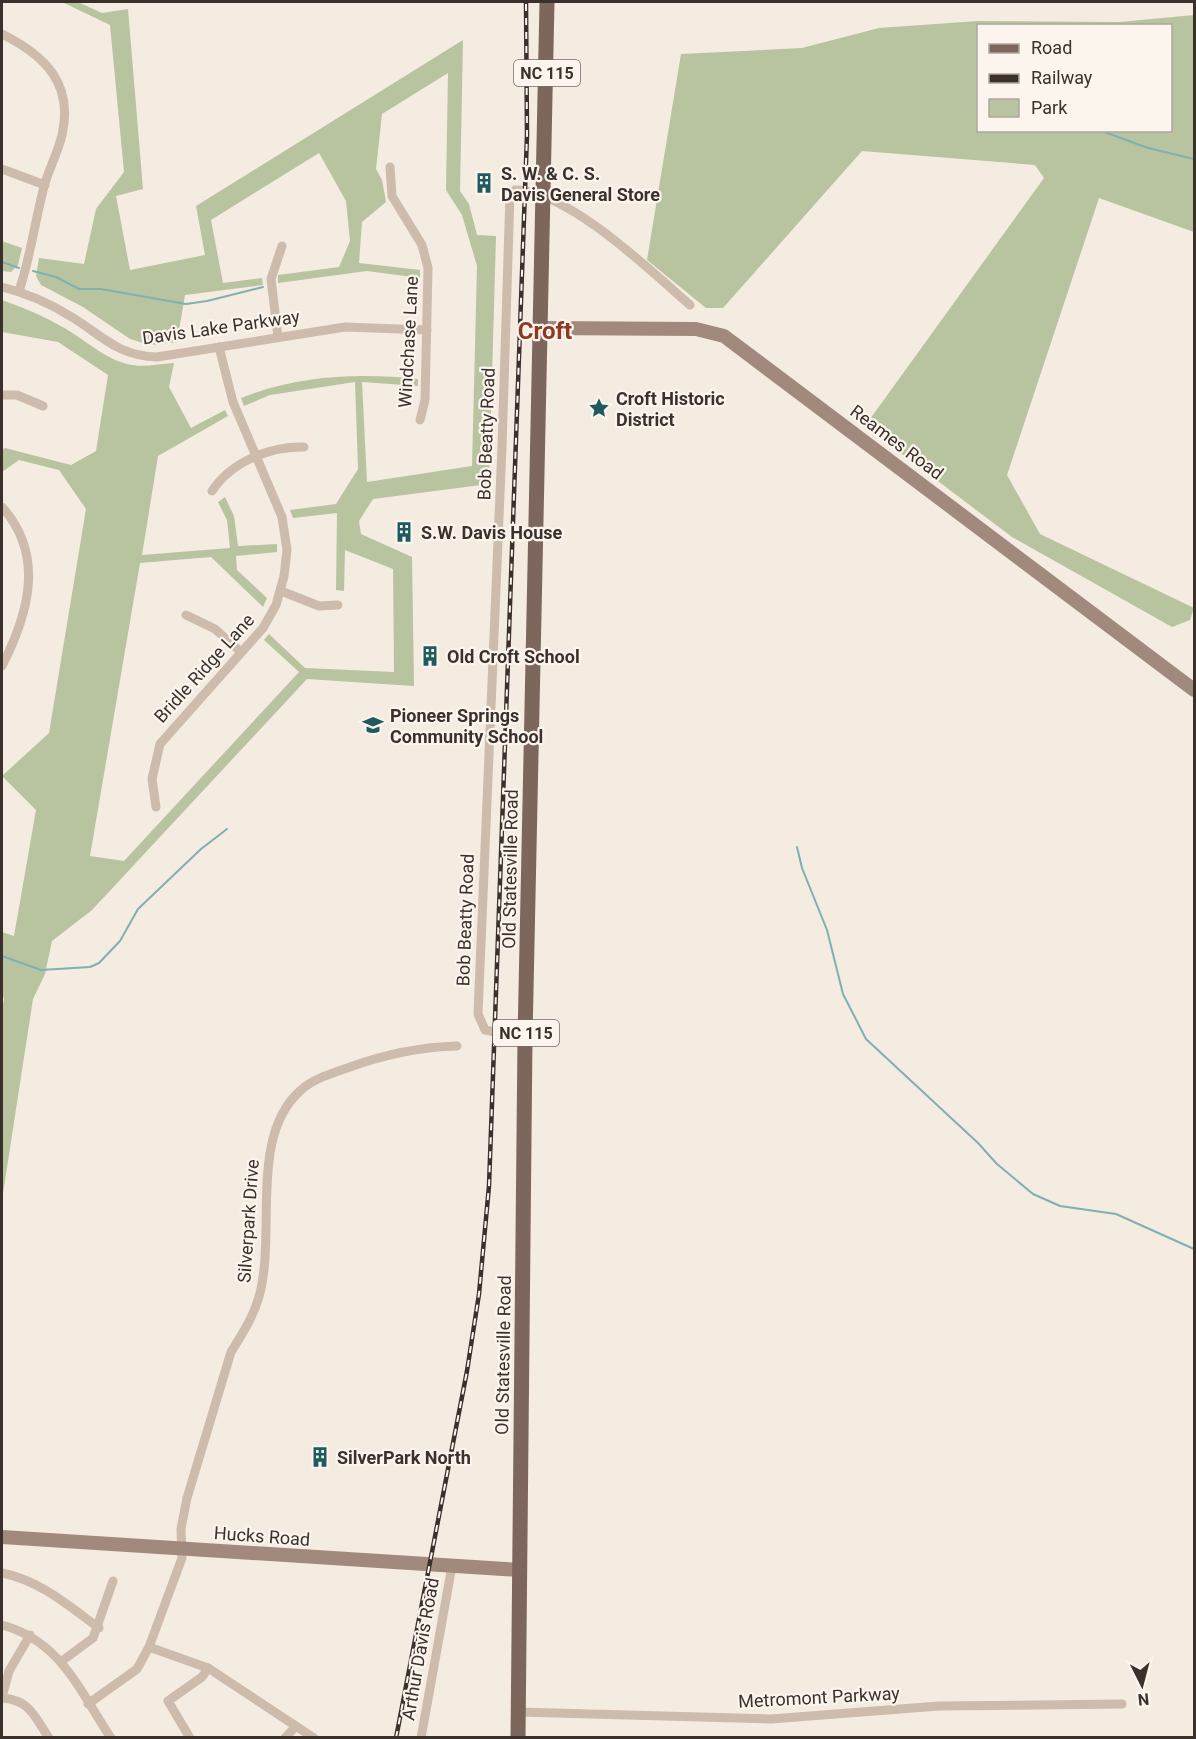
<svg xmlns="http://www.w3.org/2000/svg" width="1196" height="1739" font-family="Roboto,sans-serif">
  <rect width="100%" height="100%" fill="#f4ebe1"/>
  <g fill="#b8c4a0" fill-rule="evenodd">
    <path d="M62,2H78L102,13L128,9L143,189L116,196L130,270L205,255L196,206L463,40L460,191L469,204L477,235L496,236L489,484L373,499L359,521L361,534L412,557L414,686L307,679L92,910L52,941L45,974L33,999L2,1200V1012L4,998L2,996V932L14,936L36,810L2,776L49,733L86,509L59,470L19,460L2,472V450L5,448L71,465L96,451L108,375L58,342L2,332V300C27,309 51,319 74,334C91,345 107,359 127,364C142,368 158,364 174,363L169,387L191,428L225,410L228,416L158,456L142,555L230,548L227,520L218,502L225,497L234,516L238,546L277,544V552L236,556L237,570L267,598L263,607L211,557L140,563L90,856L124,861L299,672L264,640L269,634L305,668L394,672L393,569L345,550L344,591L336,590L337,513L293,518L290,510L336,504L358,469L355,382L270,395L244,406L241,398C299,375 358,373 418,379V386L362,382L367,482L472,466L477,266L462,215L446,190L448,73L382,114L376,169L382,180L386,202L362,222L359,263L420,270V278L367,271L278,283V275L339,267L350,241L346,201L319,153L211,220L223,283L262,278L263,285L185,295L177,342L150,345L130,339L83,307L41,285L36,276L39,258L84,264L96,209L124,172L110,25Z"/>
    <path d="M1194,15V232L1099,198L1007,475L1040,534L1194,608L1190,620L1172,627L1012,537L865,426L1044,178L1035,165L862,151L723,308H706L647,260L681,54L802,48L879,28L978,21L1120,22ZM978,26H1170V130H978Z"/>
    <polygon points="2,241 22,248 18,265 11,272 2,271"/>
  </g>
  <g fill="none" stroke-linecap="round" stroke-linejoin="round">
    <g stroke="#7fb0b2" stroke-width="2">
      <polyline points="1099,130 1148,148 1194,159"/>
      <polyline points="2,262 19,268"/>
      <polyline points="33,271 56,277 79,289 101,289 186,304 207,301 263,287"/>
      <polyline points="797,847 802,868 827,930 843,994 866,1039 978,1143 997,1164 1033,1194 1060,1206 1116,1214 1194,1249"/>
      <polyline points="2,956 41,970 90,967 99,963 120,941 138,909 201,849 227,829"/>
    </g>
    <g stroke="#cdbbac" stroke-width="9">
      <path d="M2,34C44,55 74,83 62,135C58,152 50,167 45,183C35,219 31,256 19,291"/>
      <polyline points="390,167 392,196 422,245 428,268 425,400 420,420"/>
      <polyline points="2,169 45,185"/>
      <path d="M2,287C26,293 49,303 70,316C102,335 117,356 157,357L345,327L427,330"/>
      <polyline points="278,337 271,279 282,246"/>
      <polyline points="2,395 17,395 43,406"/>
      <path d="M212,491C231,462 270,446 304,447"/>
      <path d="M2,507C45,555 29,613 2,666"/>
      <polyline points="281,591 319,606 338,605"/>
      <polyline points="186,615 215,629 241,652"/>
      <polyline points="156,807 152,779 160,744 263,628 276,605 284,576 287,550 282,517 233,402 219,347"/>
      <path d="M525,1038L485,1030L478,1014L502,447L510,194L515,190C567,190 651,271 690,305"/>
      <path d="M2,1573C39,1580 69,1606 99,1628"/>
      <path d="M2,1625C61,1641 79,1690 111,1738"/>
      <polyline points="149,1647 208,1668 314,1738"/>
      <polyline points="62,1661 93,1638 113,1581"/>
      <polyline points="2,1697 9,1671 30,1635"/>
      <path d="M2,1698C30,1700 34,1716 49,1738"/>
      <path d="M88,1704L137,1669L149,1647L182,1558L181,1529L187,1498L231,1352C241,1336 252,1319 258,1300C278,1237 247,1137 301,1090C313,1079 335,1072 350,1067C386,1054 418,1047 457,1046"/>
      <polyline points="518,1712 771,1719 939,1706 1122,1704"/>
      <polyline points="190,1738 168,1701 202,1677 208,1668"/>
      <polyline points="285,1738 296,1726"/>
      <polyline points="421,1738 452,1566"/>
    </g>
    <g stroke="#a18a7d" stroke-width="14">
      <polyline points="540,328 696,329 724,336 1194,690"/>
      <polyline points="2,1537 520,1570"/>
    </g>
    <polyline stroke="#7d675c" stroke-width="15" points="518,1738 525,1038 547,2"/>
    <g stroke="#3b302b" stroke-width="4.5">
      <polyline id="rail" points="396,1738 467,1371 479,1294 489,1186 527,135 526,2"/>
    </g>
    <use href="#rail" stroke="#fbf5ee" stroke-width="2" stroke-dasharray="7" stroke-linecap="butt"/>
  </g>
  <defs>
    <g id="building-bare" transform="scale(1.62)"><path d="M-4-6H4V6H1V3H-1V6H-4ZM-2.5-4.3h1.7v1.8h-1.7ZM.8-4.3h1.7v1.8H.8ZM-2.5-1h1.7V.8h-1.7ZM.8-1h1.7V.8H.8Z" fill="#1f5a5e" stroke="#fbf5ee" stroke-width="2.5" paint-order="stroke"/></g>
    <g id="sight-bare" transform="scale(1.62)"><path d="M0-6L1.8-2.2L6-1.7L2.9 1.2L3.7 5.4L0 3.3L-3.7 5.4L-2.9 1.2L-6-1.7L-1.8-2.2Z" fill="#1f5a5e" stroke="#fbf5ee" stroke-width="2.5" paint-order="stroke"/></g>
    <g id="school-bare" transform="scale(1.62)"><path d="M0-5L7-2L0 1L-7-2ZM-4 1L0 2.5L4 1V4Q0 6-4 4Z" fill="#1f5a5e" stroke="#fbf5ee" stroke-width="2.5" paint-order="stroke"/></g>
  </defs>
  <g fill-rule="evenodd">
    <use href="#building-bare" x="484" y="183"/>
    <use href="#sight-bare" x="599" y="408"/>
    <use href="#building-bare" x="404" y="532"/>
    <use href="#building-bare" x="430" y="656"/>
    <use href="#school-bare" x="373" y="725"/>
    <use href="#building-bare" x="320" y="1457"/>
  </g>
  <g text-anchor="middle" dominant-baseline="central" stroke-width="4.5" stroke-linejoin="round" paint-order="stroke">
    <g fill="#fbf5ee" stroke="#756b66" stroke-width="1.5">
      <rect x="514" y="60" width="66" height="26" rx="4.5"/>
      <rect x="493" y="1020" width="66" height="26" rx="4.5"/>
    </g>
    <g font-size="16" font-weight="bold" fill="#3b302b">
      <text x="547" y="73">NC 115</text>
      <text x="526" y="1033">NC 115</text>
    </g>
    <g font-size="18" font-weight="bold" fill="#3b302b" stroke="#fbf5ee" text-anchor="start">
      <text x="501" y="173">S. W. &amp; C. S.<tspan x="501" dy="21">Davis General Store</tspan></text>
      <text x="616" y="398">Croft Historic<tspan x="616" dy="21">District</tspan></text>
      <text x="421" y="532">S.W. Davis House</text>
      <text x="447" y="656">Old Croft School</text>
      <text x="390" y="715">Pioneer Springs<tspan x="390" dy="21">Community School</tspan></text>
      <text x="337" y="1457">SilverPark North</text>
    </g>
    <g font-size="18" fill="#3b302b" stroke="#fbf5ee">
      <text transform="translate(221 327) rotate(-8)">Davis Lake Parkway</text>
      <text transform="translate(408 342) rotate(-87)">Windchase Lane</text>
      <text transform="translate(486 434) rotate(-88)">Bob Beatty Road</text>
      <text transform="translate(897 442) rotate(37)">Reames Road</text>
      <text transform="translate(204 668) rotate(-48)">Bridle Ridge Lane</text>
      <text transform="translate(510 869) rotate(-89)">Old Statesville Road</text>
      <text transform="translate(465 920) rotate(-88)">Bob Beatty Road</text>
      <text transform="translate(248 1221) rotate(-86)">Silverpark Drive</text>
      <text transform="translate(503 1355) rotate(-89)">Old Statesville Road</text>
      <text transform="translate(262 1536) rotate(4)">Hucks Road</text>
      <text transform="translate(420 1649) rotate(-80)">Arthur Davis Road</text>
      <text transform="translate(819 1697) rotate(-3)">Metromont Parkway</text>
    </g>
    <g font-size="24" font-weight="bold" fill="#8c3b22" stroke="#fbf5ee">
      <text x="545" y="331">Croft</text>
    </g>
  </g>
  <rect width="1196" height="1739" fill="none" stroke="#3b302b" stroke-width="6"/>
  <rect x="977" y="24" width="195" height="108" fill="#fbf5ee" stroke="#aea6a0" stroke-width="1.5"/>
  <rect x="989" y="44" width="30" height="9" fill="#7d675c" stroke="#aea6a0" stroke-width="1.5"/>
  <text x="1031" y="54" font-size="18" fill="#3b302b">Road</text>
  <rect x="989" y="74" width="30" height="9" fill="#3b302b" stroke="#aea6a0" stroke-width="1.5"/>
  <text x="1031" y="84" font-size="18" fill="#3b302b">Railway</text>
  <rect x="989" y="99" width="30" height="18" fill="#b8c4a0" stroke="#aea6a0" stroke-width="1.5"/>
  <text x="1031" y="114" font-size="18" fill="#3b302b">Park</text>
  <g transform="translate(1142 1685) rotate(174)" stroke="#fbf5ee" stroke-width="4.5" paint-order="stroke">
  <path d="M0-4.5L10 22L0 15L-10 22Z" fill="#3b302b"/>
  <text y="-9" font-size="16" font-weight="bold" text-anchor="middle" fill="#3b302b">N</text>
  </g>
</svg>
